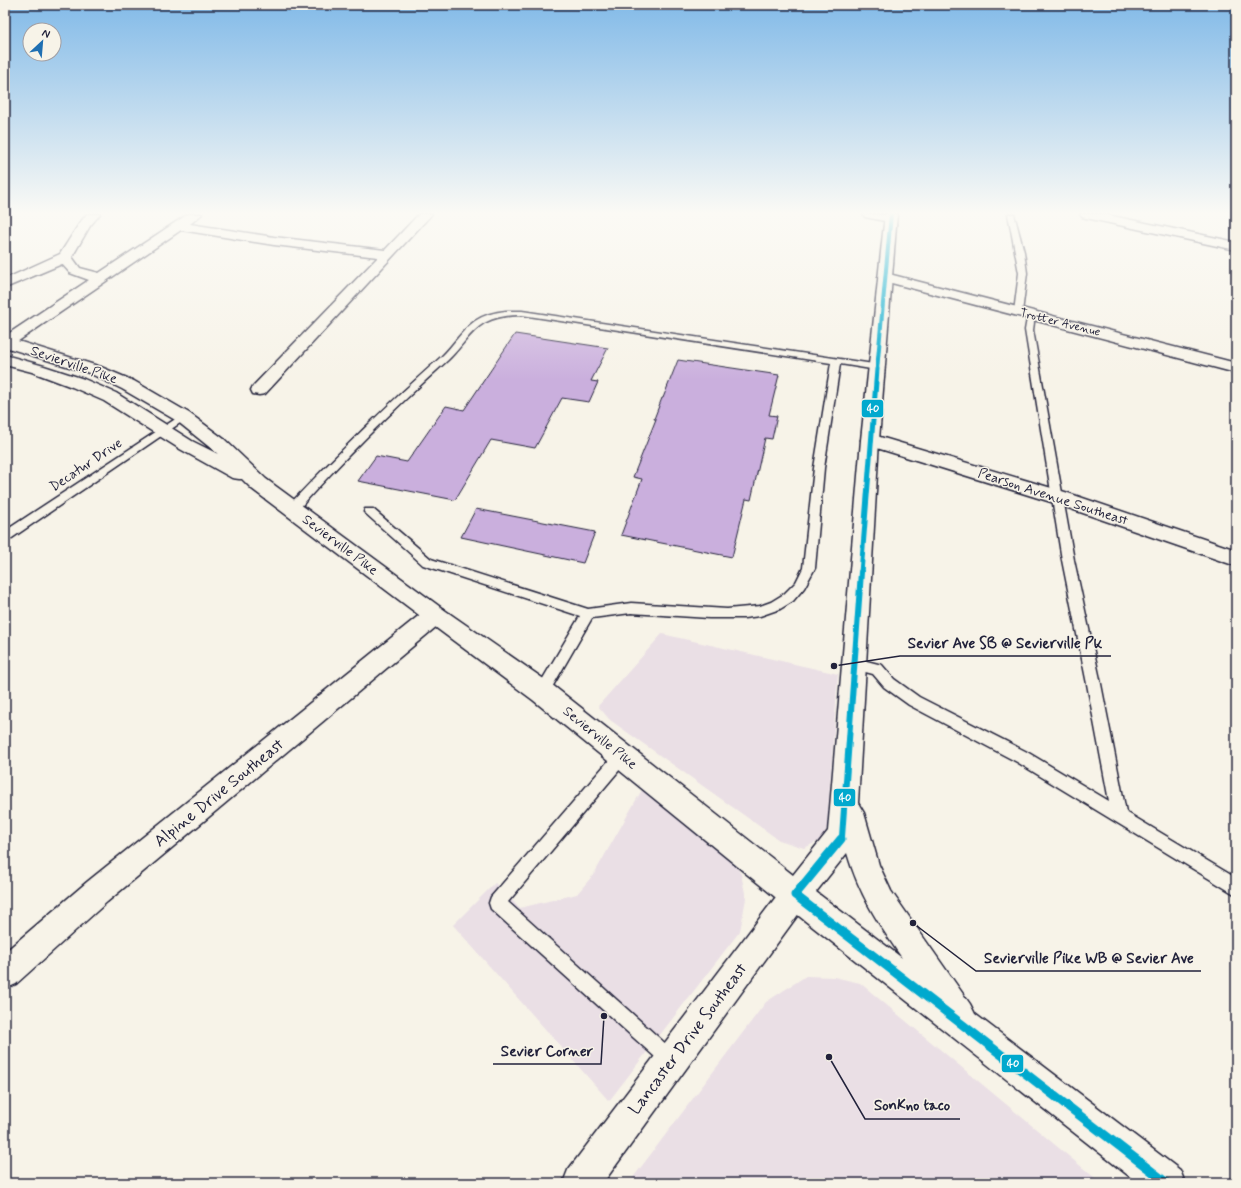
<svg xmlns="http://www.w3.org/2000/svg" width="1241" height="1188" font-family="Mynerve,sans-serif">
  <rect width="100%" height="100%" fill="#f7f3e8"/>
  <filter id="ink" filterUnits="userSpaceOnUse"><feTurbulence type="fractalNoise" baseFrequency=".025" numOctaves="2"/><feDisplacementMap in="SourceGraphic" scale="8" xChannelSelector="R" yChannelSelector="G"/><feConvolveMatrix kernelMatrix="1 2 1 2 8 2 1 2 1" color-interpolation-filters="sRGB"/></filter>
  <g filter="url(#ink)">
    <g fill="#eadfe5">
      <polygon points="662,634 838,674 827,827 823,839 804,848 779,840 610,720 598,706"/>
      <polygon points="643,788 727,851 741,874 746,898 740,931 609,1101 453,925 495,883 520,908 577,894 594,874"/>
      <polygon points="806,976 834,977 860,983 1101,1183 636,1183 632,1179 766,1002"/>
    </g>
    <g fill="#caafdd" stroke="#22223b">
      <polygon points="515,334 608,348 591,381 598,382 589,402 562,398 535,448 491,440 455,500 358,481 376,456 407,462 446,406 464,410"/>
      <polygon points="678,360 779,375 769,415 777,416 772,439 765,438 751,500 746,499 732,557 621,535 642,479 633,477 656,419 654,419 662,398 663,398"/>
      <polygon points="476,509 595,532 583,563 461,537"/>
    </g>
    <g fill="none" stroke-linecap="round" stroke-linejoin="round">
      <g stroke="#22223b" stroke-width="3">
        <g id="lane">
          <polygon points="1008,214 1014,214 1024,252 1027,273 1022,312 1018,314 1014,312 1019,273"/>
          <path d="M506,311H522L880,365L881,367L877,370L840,364L824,468L815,568L804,588L793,601L780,609L760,616L744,618H709L631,613L592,618L547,696L542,698L537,696L535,692L580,616L423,565L364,512L365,509H373L431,559L588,609L631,603L727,609L760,606L771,602L784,594L796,582L803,568L814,468L831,363L522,315C509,315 496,316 484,323C469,332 461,348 448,360C395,408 344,458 296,512H288L287,509L288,506C337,454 388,404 441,357C453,346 461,331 475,321C484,315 495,312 506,311Z"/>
          <polygon points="1028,313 1031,313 1035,315 1033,330 1074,560 1101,684 1126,812 1236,878 1236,895 1017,762 909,705 884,687 873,674 850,668 849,664 850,660 855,658 882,665 894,679 919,697 1027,752 1109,801 1087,684 1062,560 1025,330"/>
          <polygon points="183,414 186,415 188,417 186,419 9,540 5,541 5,531"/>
          <polygon points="622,749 627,751 629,756 627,761 508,902 677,1054 680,1060 677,1066 671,1069 665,1066 491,909 489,903 491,897 617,751"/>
        </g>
      </g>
      <g stroke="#22223b" stroke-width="3">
        <g id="street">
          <polygon points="87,214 100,214 90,226 72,257 80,268 99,273 188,214 202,214 190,224 274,237 385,250 419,214 432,214 265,394 259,395 253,394 251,390 253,386 378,257 274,245 181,230 11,346 5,348 5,336 89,280 70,273 62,264 5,288 5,279 60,254 79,224"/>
          <polygon points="863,214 894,215 896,218 894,221 890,222 865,217"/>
          <polygon points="1080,214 1103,214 1236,242 1236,250 1086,218 1082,217"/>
          <polygon points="885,273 1236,363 1236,373 880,280 878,277 880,274"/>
          <polygon points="870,434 1065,492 1236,550 1236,566 1051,502 864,444 861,440 864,436"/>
          <polygon points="435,606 443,609 446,615 443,621 107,902 16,984 5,989 5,952 87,882 427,609"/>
          <polygon points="795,880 805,885 810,895 805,905 603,1183 563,1183 568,1170 785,885"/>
        </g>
      </g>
      <g stroke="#22223b" stroke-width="3">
        <path id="secondary" d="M885,214H897L879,440L858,803L864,813L879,865L891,891L970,1004L975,1014L1180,1170L1185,1183H1138L785,905L533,700L427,621L252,489L242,479H239L232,478L180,449L104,401L72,387L32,372L5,365V355L44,366L84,379L116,393L192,441L218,454L177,421L122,389L89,373L5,347V337L101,367L134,381L189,413L224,439L266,479L443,609L551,684L793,875L828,831L861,440ZM847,853C859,894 878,923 902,958L816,892Z"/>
      </g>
      <use href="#lane" fill="#f7f3e8" fill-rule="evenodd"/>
      <use href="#street" fill="#f7f3e8" fill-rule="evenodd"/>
      <use href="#secondary" fill="#f7f3e8" fill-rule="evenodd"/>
      <g stroke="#f7f3e8" stroke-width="6">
        <polyline id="bus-1-far3" points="877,370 891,214"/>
      </g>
      <g stroke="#f7f3e8" stroke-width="8">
        <polyline id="bus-1-far2" points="861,573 877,369"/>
      </g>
      <g stroke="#f7f3e8" stroke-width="10">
        <polyline id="bus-1-far1" points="840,840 842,837 861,572"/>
      </g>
      <g stroke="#f7f3e8" stroke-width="12">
        <polyline id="bus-1" points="841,839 795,895 1167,1183"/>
      </g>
      <use href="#bus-1-far3" stroke="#00a9ce" stroke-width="4"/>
      <use href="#bus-1-far2" stroke="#00a9ce" stroke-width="5"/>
      <use href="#bus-1-far1" stroke="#00a9ce" stroke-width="6"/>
      <use href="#bus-1" stroke="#00a9ce" stroke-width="9"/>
    </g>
  </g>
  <linearGradient id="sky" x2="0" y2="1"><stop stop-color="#82bae8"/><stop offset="0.56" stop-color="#fbfaf5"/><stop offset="1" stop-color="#fbfaf5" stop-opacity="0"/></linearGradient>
  <rect width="1241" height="380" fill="url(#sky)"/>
  <g text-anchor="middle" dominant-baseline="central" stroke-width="3" stroke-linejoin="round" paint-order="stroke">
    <g font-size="12" fill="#22223b" stroke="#f7f3e8">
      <text transform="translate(1060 323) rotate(14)">Trotter Avenue</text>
    </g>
    <g font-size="14" fill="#22223b" stroke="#f7f3e8">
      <text transform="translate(74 365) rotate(19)">Sevierville Pike</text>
      <text transform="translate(86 465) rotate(-34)">Decatur Drive</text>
      <text transform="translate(1053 497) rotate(18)">Pearson Avenue Southeast</text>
      <text transform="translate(340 545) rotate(37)">Sevierville Pike</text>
      <text transform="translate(600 738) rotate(39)">Sevierville Pike</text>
    </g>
    <g font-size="17" fill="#22223b" stroke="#f7f3e8">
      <text transform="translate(219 793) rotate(-39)">Alpine Drive Southeast</text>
      <text transform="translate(688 1039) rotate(-53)">Lancaster Drive Southeast</text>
    </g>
  </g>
  <path fill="none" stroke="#22223b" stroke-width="1.5" d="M834 666L900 656H1111M913 923L976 971H1201M604 1016L601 1064H493M829 1057L865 1119H960"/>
  <g fill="#22223b" stroke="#f7f3e8" stroke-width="1.5">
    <circle cx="834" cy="666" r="4"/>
    <circle cx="913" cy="923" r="4"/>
    <circle cx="604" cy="1016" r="4"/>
    <circle cx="829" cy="1057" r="4"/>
  </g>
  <g font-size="15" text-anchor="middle" font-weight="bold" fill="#22223b" stroke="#f7f3e8" stroke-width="3" stroke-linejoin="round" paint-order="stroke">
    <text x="1005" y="648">Sevier Ave SB @ Sevierville Pk</text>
    <text x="1089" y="963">Sevierville Pike WB @ Sevier Ave</text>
    <text x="547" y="1056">Sevier Corner</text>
    <text x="912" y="1110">SonKno taco</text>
  </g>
  <g stroke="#f7f3e8" stroke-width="1.5">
    <rect x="861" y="399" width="23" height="19" rx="4" fill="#00a9ce"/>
    <rect x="833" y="788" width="23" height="19" rx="4" fill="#00a9ce"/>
    <rect x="1001" y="1054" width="23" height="19" rx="4" fill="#00a9ce"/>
  </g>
  <g font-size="11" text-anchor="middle" font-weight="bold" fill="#fff">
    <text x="873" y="412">40</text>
    <text x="845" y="801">40</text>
    <text x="1013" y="1067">40</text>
  </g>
  <rect width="1241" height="1188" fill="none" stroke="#f7f3e8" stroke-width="20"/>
  <rect x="10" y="10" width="1221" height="1168" fill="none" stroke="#22223b" stroke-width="1.5" filter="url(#ink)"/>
  <g transform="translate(42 42) rotate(26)"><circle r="19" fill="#f7f3e8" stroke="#a29fa3"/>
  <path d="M0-3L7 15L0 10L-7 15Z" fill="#1f6fb2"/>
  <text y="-6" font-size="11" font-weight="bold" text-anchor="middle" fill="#22223b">N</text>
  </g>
</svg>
